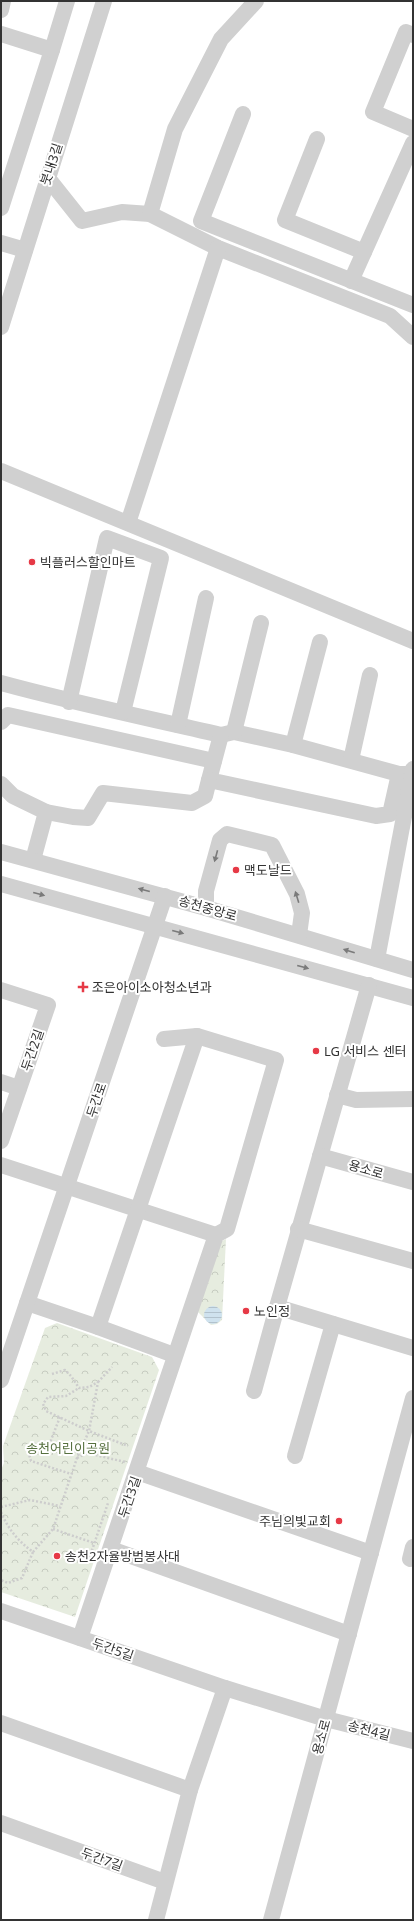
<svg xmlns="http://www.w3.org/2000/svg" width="414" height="1921" font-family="'Noto Sans','Noto Sans KR',sans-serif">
  <defs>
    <pattern id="forest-crowns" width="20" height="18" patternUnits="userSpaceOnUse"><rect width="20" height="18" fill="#e6ecdf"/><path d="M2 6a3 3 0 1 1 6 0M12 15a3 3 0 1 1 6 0" fill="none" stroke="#c6cbc0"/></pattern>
    <pattern id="water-rules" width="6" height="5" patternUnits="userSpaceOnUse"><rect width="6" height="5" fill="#cfe2ee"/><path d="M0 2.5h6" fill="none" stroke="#b2c2cd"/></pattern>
  </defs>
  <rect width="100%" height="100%" fill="#fff"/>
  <g fill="url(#forest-crowns)">
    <polygon points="226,1239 222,1320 217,1324 211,1325 198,1312 218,1243"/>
    <polygon points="57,1323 152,1357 159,1370 75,1617 1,1592 1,1470 4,1463 3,1446 45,1328"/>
  </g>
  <circle fill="url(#water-rules)" cx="213" cy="1315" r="9"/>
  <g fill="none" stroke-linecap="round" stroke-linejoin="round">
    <g stroke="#cdcdcd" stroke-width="2.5" stroke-dasharray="2 2" stroke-linecap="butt">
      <polyline points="52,1374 65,1370 71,1376 79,1388 89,1387 98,1382 89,1431 128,1446"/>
      <polyline points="98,1382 112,1367"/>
      <polyline points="60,1417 49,1445 40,1443 32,1444 28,1451 31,1461 71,1474"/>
      <polyline points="77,1458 87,1453 125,1462"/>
      <polyline points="1,1507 30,1500 60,1506"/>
      <path d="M1,1512C8,1529 18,1541 33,1552L22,1578L8,1583L1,1580"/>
      <polyline points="53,1529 94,1543"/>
      <polyline points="33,1552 53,1529 77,1458 89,1431 46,1411 43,1404 48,1397 66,1396 79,1388"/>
      <polyline points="88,1562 108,1503"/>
    </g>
    <g stroke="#d0d0d0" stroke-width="16">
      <polyline points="1,10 3,1"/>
      <polyline points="1,34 52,50 1,208"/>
      <polyline points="413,35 406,32 373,112 413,129"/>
      <polyline points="52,50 67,1"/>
      <polyline points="243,114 201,221 413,305"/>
      <polyline points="317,139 285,220 364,252"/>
      <polyline points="47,177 82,221 122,212 150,214 218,248 390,316 413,337"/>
      <polyline points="150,214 175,129 221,39 256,1"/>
      <polyline points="1,243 25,250"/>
      <polyline points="351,281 413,143"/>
      <polyline points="1,327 104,1"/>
      <polyline points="1,471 413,641"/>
      <polyline points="128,523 218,248"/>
      <path d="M1,683C74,703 148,718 221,735L234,732L293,745L399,774H411"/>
      <polyline points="69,702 107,538 161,558 123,712"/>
      <polyline points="1,722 8,715 214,761"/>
      <polyline points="178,725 206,598"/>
      <polyline points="234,732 261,623"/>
      <polyline points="221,735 209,780 376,816 390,814 399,774"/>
      <polyline points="293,745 320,642"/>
      <polyline points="351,760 370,675"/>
      <polyline points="1,784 13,796 46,812 33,860"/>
      <polyline points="46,812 73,817 88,818 103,793 192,803 205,796 209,780"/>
      <polyline points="1,852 206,908 413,970"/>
      <polyline points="1,884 413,998"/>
      <polyline points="206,908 206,891 220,840 227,834 272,845 297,894 302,913 299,935"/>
      <polyline points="377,959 413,769"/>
      <polyline points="369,985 277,1307 413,1348"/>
      <polyline points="1,990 48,1005 1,1141"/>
      <polyline points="1,1082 19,1088"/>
      <polyline points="337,1095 356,1100 413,1099"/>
      <polyline points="320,1156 413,1182"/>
      <polyline points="1,1165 216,1235"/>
      <polyline points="298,1229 413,1261"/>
      <polyline points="27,1303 98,1327 174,1355"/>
      <polyline points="98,1327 197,1036"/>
      <polyline points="1,1380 165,896"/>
      <polyline points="254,1391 277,1307"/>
      <polyline points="295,1456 333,1324"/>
      <polyline points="137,1472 371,1553"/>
      <polyline points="111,1549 349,1634"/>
      <polyline points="410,1559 413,1547"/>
      <polyline points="1,1611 225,1688 326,1719 413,1741"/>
      <polyline points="80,1638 216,1235 227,1229 276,1060 197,1036 164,1039"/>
      <polyline points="1,1723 190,1790"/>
      <polyline points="1,1823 165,1882"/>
      <polyline points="156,1920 190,1790 225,1688"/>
      <polyline points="271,1920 413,1398"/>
    </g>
  </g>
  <defs><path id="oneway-solid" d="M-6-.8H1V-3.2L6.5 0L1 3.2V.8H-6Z"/></defs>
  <g fill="#7a7a7a">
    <use href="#oneway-solid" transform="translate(216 856) rotate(105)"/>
    <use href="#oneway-solid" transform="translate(144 890) rotate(-165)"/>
    <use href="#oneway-solid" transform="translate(39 894) rotate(15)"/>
    <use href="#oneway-solid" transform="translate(297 897) rotate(-107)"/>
    <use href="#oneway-solid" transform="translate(178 932) rotate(15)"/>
    <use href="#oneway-solid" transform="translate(349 951) rotate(-163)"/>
    <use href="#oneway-solid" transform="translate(303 967) rotate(15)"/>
  </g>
  <g fill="#e63946" stroke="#fff" stroke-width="1.5">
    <circle cx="32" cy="562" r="4"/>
    <circle cx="236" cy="870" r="4"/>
    <path d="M81 981h4v4h4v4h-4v4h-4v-4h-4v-4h4z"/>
    <circle cx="316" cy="1051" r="4"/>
    <circle cx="246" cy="1311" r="4"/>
    <circle cx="339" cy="1521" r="4"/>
    <circle cx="57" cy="1556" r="4"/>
  </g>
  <g text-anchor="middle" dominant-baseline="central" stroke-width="4" stroke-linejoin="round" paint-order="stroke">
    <g font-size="13" fill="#333" stroke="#fff">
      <text transform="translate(51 164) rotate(-72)">붓내3길</text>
      <text transform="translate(208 908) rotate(16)">송천중앙로</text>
      <text transform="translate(32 1050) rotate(-71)">두간2길</text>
      <text transform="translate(96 1100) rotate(-71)">두간로</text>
      <text transform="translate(366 1169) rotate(16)">용소로</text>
      <text transform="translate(129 1497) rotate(-71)">두간3길</text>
      <text transform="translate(113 1649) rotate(19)">두간5길</text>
      <text transform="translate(369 1730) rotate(14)">송천4길</text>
      <text transform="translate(321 1737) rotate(-75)">용소로</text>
      <text transform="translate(102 1859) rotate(20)">두간7길</text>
    </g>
    <g font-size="13" fill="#333" stroke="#fff" text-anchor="start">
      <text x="40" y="562">빅플러스할인마트</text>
      <text x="244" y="870">맥도날드</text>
      <text x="92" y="987">조은아이소아청소년과</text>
      <text x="324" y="1051">LG 서비스 센터</text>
      <text x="254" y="1311">노인정</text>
      <text x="331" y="1521" text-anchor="end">주님의빛교회</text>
      <text x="65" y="1556">송천2자율방범봉사대</text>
    </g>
    <g font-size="13" fill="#56703f" stroke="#fff">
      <text x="68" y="1448">송천어린이공원</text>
    </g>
  </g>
  <rect width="414" height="1921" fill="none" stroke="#333333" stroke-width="4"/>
</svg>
